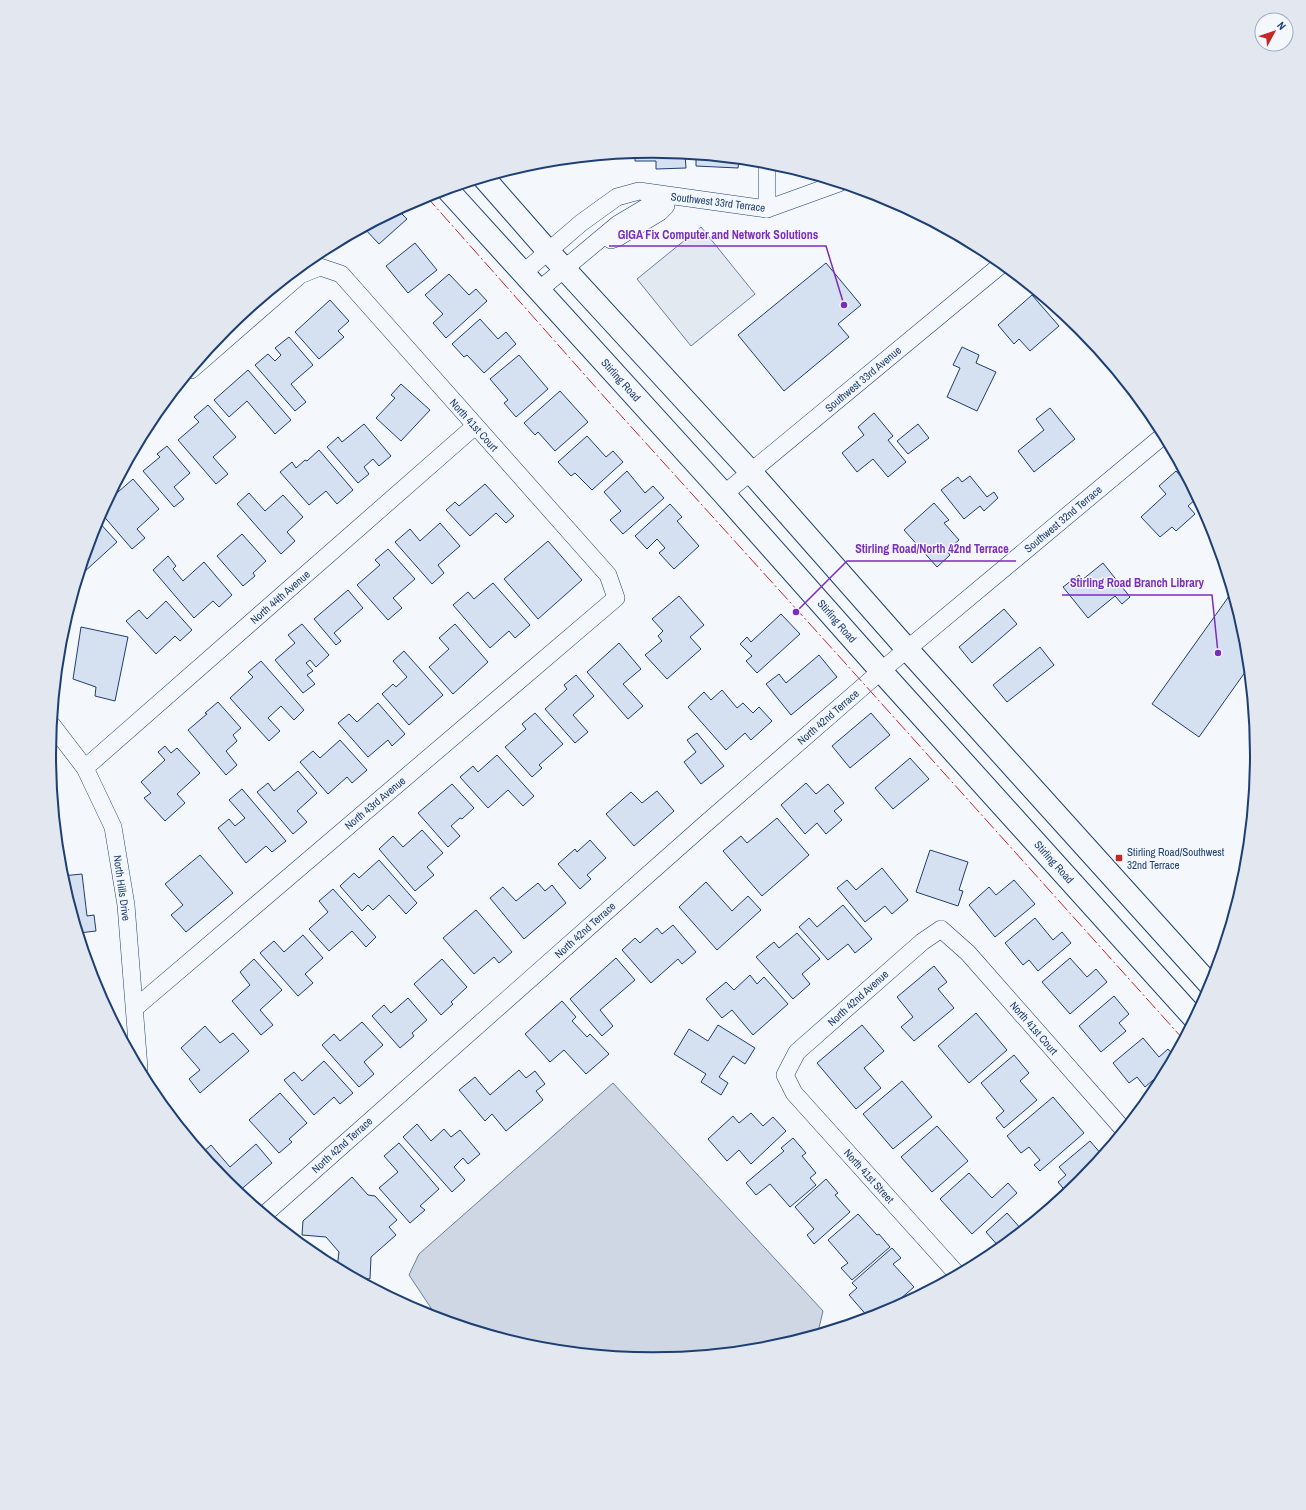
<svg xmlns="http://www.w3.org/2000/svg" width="1306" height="1510" font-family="'Archivo Narrow',sans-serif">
  <rect width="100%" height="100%" fill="#f4f7fb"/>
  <polygon fill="#e3e9f0" stroke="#687fa3" points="701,227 755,294 691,346 637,279"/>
  <polygon fill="#cfd7e4" stroke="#687fa3" points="613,1083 823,1311 819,1328 816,1334 771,1347 653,1359 535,1347 437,1317 409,1275 419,1254"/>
  <g fill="#d5e0f0" stroke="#1d3f73">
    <polygon points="653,151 685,154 686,168 656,169 656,161 635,161 635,153"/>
    <polygon points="696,155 739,159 738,168 696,166"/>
    <polygon points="398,210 407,219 379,244 364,228"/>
    <polygon points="415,243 437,270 408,293 386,266"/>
    <polygon points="826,263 861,305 838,324 849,337 784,391 738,335"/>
    <polygon points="449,274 469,295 476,289 487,301 446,338 433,323 443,314 425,295"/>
    <polygon points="1032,295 1059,326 1030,351 1019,339 1014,344 998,325"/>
    <polygon points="330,300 349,321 338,331 344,337 319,359 295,332"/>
    <polygon points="480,319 498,339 506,332 516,344 484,373 467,355 464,357 452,344"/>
    <polygon points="289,337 313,365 291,384 306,402 295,411 255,365 268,354 275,361 281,355 275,348"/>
    <polygon points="962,347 979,355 976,363 996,372 977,411 947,397 960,368 953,365"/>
    <polygon points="519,355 548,389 516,417 504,403 508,400 490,379"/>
    <polygon points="248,370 291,420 275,434 247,401 229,417 214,400"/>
    <polygon points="401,384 430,410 401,441 376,418 395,398 391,395"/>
    <polygon points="560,391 588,422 555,451 538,432 535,435 524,423"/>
    <polygon points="208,405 236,437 213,457 228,474 216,484 178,440 199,422 194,417"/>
    <polygon points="1050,408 1075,439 1034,472 1018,451 1044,430 1036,419"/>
    <polygon points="874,413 893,436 888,440 906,462 888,477 873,459 857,472 842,453 864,435 858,427"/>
    <polygon points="364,424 391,456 379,466 373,459 364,467 369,474 358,483 327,447 338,437 342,442"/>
    <polygon points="918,424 929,438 908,454 897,441"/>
    <polygon points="587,436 606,457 613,451 623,462 592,490 575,473 571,476 558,462"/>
    <polygon points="167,446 190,473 174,487 184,499 174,507 143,471 160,457 157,454"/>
    <polygon points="319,450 353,490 337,504 326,491 309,505 280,472 292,462 296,468 305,460 307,461"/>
    <polygon points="627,471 645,493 653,486 664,498 623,534 610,520 621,511 604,492"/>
    <polygon points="1176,471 1192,489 1197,498 1188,506 1195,514 1176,531 1172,527 1160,537 1141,517 1166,494 1159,486"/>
    <polygon points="970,476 987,497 994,492 998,498 984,511 980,506 964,519 941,490 958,477 962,482"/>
    <polygon points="133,479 159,509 137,529 145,538 132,549 101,513 109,498 110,499"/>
    <polygon points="485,484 514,516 506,523 496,513 470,536 446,510 455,502 459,506"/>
    <polygon points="249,493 265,511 283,495 303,517 287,532 295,541 281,554 237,504"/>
    <polygon points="934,503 949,520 944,523 959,540 947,551 950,555 937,567 904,530"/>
    <polygon points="670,504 682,517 677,521 699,546 674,569 659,553 665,548 657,539 647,549 635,536"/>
    <polygon points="97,520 117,542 83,573 81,571"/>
    <polygon points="440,523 460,546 438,565 444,573 432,584 395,542 410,529 420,541"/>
    <polygon points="242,534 266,561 253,573 255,576 243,586 217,556"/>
    <polygon points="548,541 582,580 538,619 504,579"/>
    <polygon points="388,549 415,579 393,598 402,608 388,620 357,585 380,565 375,560"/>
    <polygon points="168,556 176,566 173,569 183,581 204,562 232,595 219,607 213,601 194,618 153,570"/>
    <polygon points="1103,563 1130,597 1122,604 1115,596 1088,618 1063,587 1079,575 1082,580"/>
    <polygon points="493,583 530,625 515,638 509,631 490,648 453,605 468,592 474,599"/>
    <polygon points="348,590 363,608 334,633 341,641 336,645 314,619"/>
    <polygon points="1232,592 1245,637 1249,669 1248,668 1199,737 1152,704"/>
    <polygon points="679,596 704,625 690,637 701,649 667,679 645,655 662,641 658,636 663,631 652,619"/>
    <polygon points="166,601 192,630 180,641 175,636 156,654 126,621 139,610 147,619"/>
    <polygon points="1004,609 1017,624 972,663 959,647"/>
    <polygon points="781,614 800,634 757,673 746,661 752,656 740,644 747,637 751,642"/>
    <polygon points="302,624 329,655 316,667 310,660 306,663 313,671 307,675 315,684 303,693 275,660 295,643 288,635"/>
    <polygon points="455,624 488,662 453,694 429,667 449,649 439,638"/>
    <polygon points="81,627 128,637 115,701 95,696 96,687 73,679"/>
    <polygon points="619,643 641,669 623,684 643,706 628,719 587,672"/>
    <polygon points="1040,647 1054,665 1007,702 993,685"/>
    <polygon points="404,651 443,695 409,725 382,694 393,684 396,687 407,677 393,661"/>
    <polygon points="819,655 837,677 791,715 766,684 779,674 786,683"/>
    <polygon points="261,661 304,710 294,720 281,706 268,718 280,731 269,741 230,698 253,677 248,672"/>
    <polygon points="576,675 594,696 573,715 588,732 575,743 545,709 567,689 564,685"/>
    <polygon points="722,690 737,708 743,703 753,713 759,707 772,721 751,740 745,733 726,750 688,707 704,692 711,700"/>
    <polygon points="218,702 241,728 233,735 237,741 226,751 237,765 226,775 188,730 207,714 205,713"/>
    <polygon points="378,703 405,734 392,746 388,740 368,757 338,723 349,714 357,722"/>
    <polygon points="535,713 563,744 539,765 542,768 532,777 505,747 526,729 522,724"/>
    <polygon points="871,713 890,735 850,768 832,746"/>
    <polygon points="697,733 724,766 701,784 684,762 696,752 687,740"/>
    <polygon points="340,740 367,770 352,783 347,777 328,794 300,762 313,751 320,758"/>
    <polygon points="165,746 171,753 177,748 200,773 177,794 185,803 165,821 144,798 151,793 141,782 165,760 158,752"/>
    <polygon points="497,755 534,796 523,806 508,790 488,808 460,777 473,766 478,772"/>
    <polygon points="910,758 929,779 893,809 875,788"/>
    <polygon points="298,771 317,793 297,811 307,822 293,834 257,792 268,783 274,791"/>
    <polygon points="806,783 816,794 828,784 844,803 834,811 842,820 826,834 817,823 805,834 781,805"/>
    <polygon points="452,784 474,808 462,819 460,818 451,826 460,836 448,847 418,813"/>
    <polygon points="242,789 286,841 272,852 266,846 246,863 218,828 229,819 235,826 245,818 229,800"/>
    <polygon points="657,791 674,811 634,846 606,814 631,792 642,803"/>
    <polygon points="777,818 809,855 762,896 723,851 741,836 747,843"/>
    <polygon points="422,830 443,853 427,867 434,875 415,891 379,849 393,836 403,847"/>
    <polygon points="590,840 606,858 587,875 591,879 580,889 558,864 575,849 577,852"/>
    <polygon points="930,850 968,862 959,890 963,891 958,906 916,892"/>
    <polygon points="200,855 233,893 186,932 171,915 183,905 165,884"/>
    <polygon points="379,860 417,903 406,914 389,895 373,910 368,905 362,911 340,886 354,873 359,878"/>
    <polygon points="882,868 908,900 892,914 885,906 865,922 837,888 847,880 856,890"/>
    <polygon points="82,874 87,916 94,915 96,931 79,933 62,876"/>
    <polygon points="1014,880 1035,904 995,937 969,905 989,887 996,895"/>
    <polygon points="706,882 732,911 748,896 761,910 717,950 679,907"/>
    <polygon points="538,883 545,891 552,885 566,903 524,939 490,898 503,887 516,901"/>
    <polygon points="333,889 376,937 366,947 352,931 329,951 309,929 328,912 319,901"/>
    <polygon points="843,905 872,939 855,953 848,944 828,960 799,927 809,918 817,927"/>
    <polygon points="476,910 512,952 499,963 494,957 474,974 443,938"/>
    <polygon points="1035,918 1053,940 1062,932 1071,943 1038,971 1029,960 1023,965 1005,943"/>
    <polygon points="673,925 696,952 682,964 678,959 651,983 622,950 635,938 640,943 657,928 662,934"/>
    <polygon points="797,933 820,959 802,974 810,984 793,999 756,957 774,942 779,948"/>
    <polygon points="303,935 323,958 305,974 313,983 298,996 260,953 274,941 284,952"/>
    <polygon points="616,958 635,980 600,1010 613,1026 602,1036 570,999"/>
    <polygon points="1070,958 1087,977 1096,969 1107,982 1070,1014 1042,982"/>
    <polygon points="254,959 282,990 260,1010 273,1025 261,1035 232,1001 250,985 240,972"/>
    <polygon points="442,959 467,987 451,1002 453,1004 441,1015 414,984"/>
    <polygon points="934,966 947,982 938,989 954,1008 914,1041 901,1027 913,1017 897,997"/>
    <polygon points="750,975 757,984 764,977 788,1004 753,1035 732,1010 722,1018 706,999 726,982 734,990"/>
    <polygon points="1114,996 1129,1014 1119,1023 1126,1031 1101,1052 1079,1026"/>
    <polygon points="408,998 427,1020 412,1033 414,1036 400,1048 372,1016 384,1005 391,1013"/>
    <polygon points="562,1001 576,1017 572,1021 587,1037 590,1034 609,1054 586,1074 564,1050 550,1062 525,1034"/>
    <polygon points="976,1013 1007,1050 969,1083 938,1046"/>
    <polygon points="362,1022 383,1045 364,1062 374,1074 359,1087 322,1045 334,1034 340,1041"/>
    <polygon points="718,1025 755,1048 745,1064 733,1056 719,1077 728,1083 721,1095 701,1082 706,1074 674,1054 689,1029 708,1041"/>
    <polygon points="862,1025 884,1051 864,1068 881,1088 856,1109 817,1063"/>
    <polygon points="205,1026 220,1043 233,1033 249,1051 200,1093 189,1079 200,1070 181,1048"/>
    <polygon points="1143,1038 1159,1057 1168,1049 1174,1056 1167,1068 1145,1087 1137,1077 1129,1083 1113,1063"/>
    <polygon points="1014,1055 1029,1073 1020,1081 1037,1100 1004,1128 996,1118 1004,1111 981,1083"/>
    <polygon points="324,1061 353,1093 340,1104 334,1097 314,1115 284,1080 294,1072 302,1081"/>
    <polygon points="519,1070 526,1078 535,1071 545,1084 536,1091 543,1100 506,1131 492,1114 485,1121 459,1090 475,1077 490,1095"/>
    <polygon points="902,1081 932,1117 893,1149 863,1114"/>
    <polygon points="280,1093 307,1123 289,1139 292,1142 279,1153 249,1120"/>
    <polygon points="1053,1097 1084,1133 1040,1171 1034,1165 1040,1160 1029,1147 1021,1153 1007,1136"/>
    <polygon points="751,1113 763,1126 773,1117 786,1131 751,1164 739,1150 727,1161 708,1139 733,1116 739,1123"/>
    <polygon points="417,1124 431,1141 444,1129 451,1137 460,1130 480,1154 468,1164 463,1158 454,1167 465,1180 452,1192 403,1137"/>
    <polygon points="937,1126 968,1161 932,1192 901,1157"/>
    <polygon points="793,1138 806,1153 802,1156 816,1173 810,1178 816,1185 790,1207 770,1184 756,1195 746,1183 784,1151 781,1148"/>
    <polygon points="1090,1141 1102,1155 1080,1182 1067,1193 1058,1182 1066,1175 1059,1167"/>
    <polygon points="399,1143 439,1189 420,1206 425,1210 410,1223 379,1188 398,1172 384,1156"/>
    <polygon points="256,1144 272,1163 238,1192 226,1182 202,1153 211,1145 230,1167"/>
    <polygon points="969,1173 992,1198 1008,1183 1017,1193 972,1234 940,1199"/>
    <polygon points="352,1177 368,1195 375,1196 397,1220 389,1227 396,1235 371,1257 370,1279 362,1278 360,1280 337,1268 339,1252 326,1237 302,1235 303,1221"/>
    <polygon points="826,1179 838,1193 835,1195 850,1212 814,1244 807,1235 814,1229 795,1207"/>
    <polygon points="1007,1213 1022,1230 1000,1248 986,1232"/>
    <polygon points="858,1214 877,1235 879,1234 890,1247 852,1280 841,1268 848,1263 828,1240"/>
    <polygon points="892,1248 901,1258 893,1264 914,1287 885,1312 869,1318 849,1295 857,1288 852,1283"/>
  </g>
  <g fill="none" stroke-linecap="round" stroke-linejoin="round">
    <g stroke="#1d3f73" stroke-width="18">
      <g id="minor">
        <polyline points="767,209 767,162"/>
        <polyline points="611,240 617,238 660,212 666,206 666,200"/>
        <polyline points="523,273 581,223 617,197 639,191 767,209 839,183"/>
        <polyline points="539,290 618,224 665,196"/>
        <polyline points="724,494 1002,264"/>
        <polyline points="52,725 85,768 113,827 126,905 139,1068"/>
        <polyline points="85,768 475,426"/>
        <polyline points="135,1008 616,598 608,575 341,274 320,267 300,275 191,370"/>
        <polyline points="265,1214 704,825 881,671 1164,435"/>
        <polyline points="957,1274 794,1093 785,1075 797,1052 922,942 941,929 968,953 1123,1129"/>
      </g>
    </g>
    <g stroke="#1d3f73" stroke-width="24">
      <g id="major">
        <polyline points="484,178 548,251 750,471 907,649 1211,986"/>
        <polyline points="447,189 724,494 881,671 1194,1018"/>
      </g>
    </g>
    <use href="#minor" stroke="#f4f7fb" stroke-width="17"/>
    <use href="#major" stroke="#f4f7fb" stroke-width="22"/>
    <polyline stroke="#c62828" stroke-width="1" stroke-dasharray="14 3 2 3" stroke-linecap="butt" points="426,196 615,409 837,654 1183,1039"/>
  </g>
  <rect fill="#c62828" stroke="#f4f7fb" stroke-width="1.5" x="1115" y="854" width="8" height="8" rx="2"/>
  <g text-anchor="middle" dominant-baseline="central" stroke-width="3" stroke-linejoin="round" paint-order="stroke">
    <g font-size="11" fill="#1d3f73" stroke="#f4f7fb">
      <text transform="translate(718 202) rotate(7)">Southwest 33rd Terrace</text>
      <text transform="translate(863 379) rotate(-40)">Southwest 33rd Avenue</text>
      <text transform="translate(621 380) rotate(48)">Stirling Road</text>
      <text transform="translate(474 425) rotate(48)">North 41st Court</text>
      <text transform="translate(1063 519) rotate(-40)">Southwest 32nd Terrace</text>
      <text transform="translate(280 597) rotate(-41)">North 44th Avenue</text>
      <text transform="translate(837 621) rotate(49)">Stirling Road</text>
      <text transform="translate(828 717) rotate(-41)">North 42nd Terrace</text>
      <text transform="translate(375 803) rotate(-40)">North 43rd Avenue</text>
      <text transform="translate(1054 862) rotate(48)">Stirling Road</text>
      <text transform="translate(122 888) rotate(82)">North Hills Drive</text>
      <text transform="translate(585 930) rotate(-42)">North 42nd Terrace</text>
      <text transform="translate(858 998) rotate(-42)">North 42nd Avenue</text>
      <text transform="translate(1034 1028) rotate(49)">North 41st Court</text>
      <text transform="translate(342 1145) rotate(-42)">North 42nd Terrace</text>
      <text transform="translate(869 1176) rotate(48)">North 41st Street</text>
    </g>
    <g font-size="11" fill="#1d3f73" stroke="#f4f7fb" text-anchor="start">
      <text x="1127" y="852">Stirling Road/Southwest<tspan x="1127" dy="13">32nd Terrace</tspan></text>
    </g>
  </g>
  <path d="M0 0H1306V1510H0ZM56 755a597 597 0 1 1 1194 0a597 597 0 1 1-1194 0Z" fill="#e3e8f0" fill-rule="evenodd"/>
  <path fill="none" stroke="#1d3f73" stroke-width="2" d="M56 755a597 597 0 1 1 1194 0a597 597 0 1 1-1194 0Z"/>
  <path fill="none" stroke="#7b2cbf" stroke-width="1.5" d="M844 305L826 246H609M796 612L847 561H1016M1218 653L1212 595H1062"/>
  <g fill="#7b2cbf" stroke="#f4f7fb" stroke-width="1.5">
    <circle cx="844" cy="305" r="4"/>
    <circle cx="796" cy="612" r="4"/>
    <circle cx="1218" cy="653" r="4"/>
  </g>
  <g font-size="12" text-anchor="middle" font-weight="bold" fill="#7b2cbf" stroke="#f4f7fb" stroke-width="3" stroke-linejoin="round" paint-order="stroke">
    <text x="718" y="239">GIGA Fix Computer and Network Solutions</text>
    <text x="932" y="553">Stirling Road/North 42nd Terrace</text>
    <text x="1137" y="587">Stirling Road Branch Library</text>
  </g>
  <g transform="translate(1274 32) rotate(50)"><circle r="19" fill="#f4f7fb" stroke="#9eadc5"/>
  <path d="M0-3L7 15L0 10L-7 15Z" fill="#c62828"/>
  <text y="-6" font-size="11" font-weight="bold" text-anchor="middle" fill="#1d3f73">N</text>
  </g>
</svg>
